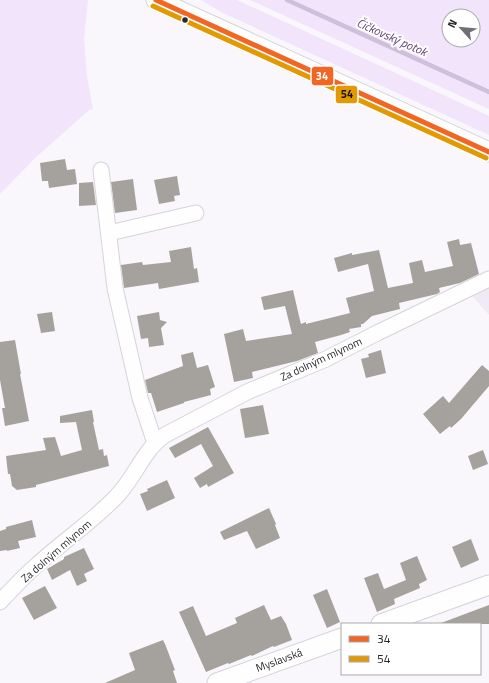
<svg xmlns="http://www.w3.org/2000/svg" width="489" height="683" font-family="'Titillium Web',sans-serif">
  <rect width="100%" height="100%" fill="#f9f6fc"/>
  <polygon fill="#f0eaf6" points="489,279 489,315 467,290"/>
  <g fill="#f1e4fb" fill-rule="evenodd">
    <polygon points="0,0 88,0 84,39 87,77 93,109 89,110 35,158 0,194"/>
    <polygon points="201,0 237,0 489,116 489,135 221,12"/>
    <path d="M250,0H489V109ZM449,16H473V40H449Z"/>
  </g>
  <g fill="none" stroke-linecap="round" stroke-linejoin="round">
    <polyline stroke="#cebfda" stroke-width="4.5" points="287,0 489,92"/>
  </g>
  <g fill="#a5a29d">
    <polygon points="65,159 67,170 75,169 77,184 49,188 48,181 42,181 40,163"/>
    <polygon points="177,176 180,195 174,196 175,201 159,204 154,180"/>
    <polygon points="133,179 137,210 115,213 111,182"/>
    <polygon points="93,182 96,205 79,206 79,183"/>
    <polygon points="459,239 460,245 471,243 479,274 460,283 439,288 440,292 437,294 399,303 400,309 372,316 363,324 361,324 361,327 349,329 350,332 341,335 315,342 318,353 297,361 252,372 253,378 234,382 224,334 243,329 246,341 292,334 285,306 264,310 261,297 293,290 299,316 301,324 306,322 306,324 350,313 346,298 374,291 368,264 338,272 334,258 352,253 352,255 379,250 388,288 413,283 409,263 422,260 425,272 453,266 447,242"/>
    <polygon points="191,247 194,269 197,268 199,282 159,289 158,283 124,288 121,265 142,262 143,265 171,262 169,251"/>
    <polygon points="52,312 55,331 41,333 37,314"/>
    <polygon points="159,312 160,320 167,322 161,328 164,345 149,347 148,338 141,339 137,316"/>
    <polygon points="15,340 21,374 20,374 29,421 5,426 2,408 5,408 0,380 0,342"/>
    <polygon points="381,350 386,373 366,378 361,359 369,357 368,354"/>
    <polygon points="193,352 197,368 208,365 215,387 210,389 211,395 184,402 184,403 157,412 151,393 148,393 145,380 183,366 181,355"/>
    <polygon points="482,365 489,371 489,386 461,419 451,428 450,426 440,434 423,414 443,396 449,403"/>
    <polygon points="263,405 269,434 245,438 240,409"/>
    <polygon points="92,410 94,422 93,422 99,450 103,449 104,456 107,455 109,466 36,485 36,487 17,490 12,486 10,474 8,474 6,456 46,450 43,438 55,437 61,456 82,450 76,422 60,423 60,416"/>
    <polygon points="208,427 234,473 208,487 207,484 200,488 194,478 213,466 201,444 175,458 169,448"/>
    <polygon points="483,450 488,464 473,470 468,456"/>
    <polygon points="167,480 175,498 147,511 140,494 148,491 147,489"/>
    <polygon points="269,508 276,524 275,525 280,538 256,549 247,531 224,540 220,532"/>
    <polygon points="32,520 36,537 18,541 20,548 7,551 7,550 0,551 0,531 6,529 6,527"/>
    <polygon points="471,539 479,560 461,568 452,547"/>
    <polygon points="84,548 94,569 84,574 87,581 77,586 70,570 52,580 47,569 64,559 64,557"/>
    <polygon points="417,556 427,580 419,584 420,588 394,599 395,604 377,612 364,578 378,573 384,589 406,580 400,563"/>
    <polygon points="45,586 57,608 34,620 22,598"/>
    <polygon points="327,589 340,622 327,628 313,595"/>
    <polygon points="264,605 271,620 281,616 286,624 292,640 274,647 273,646 252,656 251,655 229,664 228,663 206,672 179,612 193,606 206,636 237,623 235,618"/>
    <polygon points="489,605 489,624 441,624 441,623"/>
    <polygon points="163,640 165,644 175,670 173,671 177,683 105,683 135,670 129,653"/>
  </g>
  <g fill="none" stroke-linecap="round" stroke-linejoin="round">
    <g stroke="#d6d4d9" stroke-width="17">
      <g id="minor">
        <polyline points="101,170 115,288 140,398 155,443"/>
        <polyline points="109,233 196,213"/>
        <path d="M0,602C12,589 24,576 37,565C63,541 92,522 116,497C135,478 143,450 165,435L247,392L326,359L377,333L489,279"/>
      </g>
    </g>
    <g stroke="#d6d4d9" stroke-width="21">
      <g id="tertiary">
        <polyline points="156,0 489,152"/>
        <polyline points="381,624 489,585"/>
        <polyline points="217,683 342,638"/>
      </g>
    </g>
    <use href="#minor" stroke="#fefeff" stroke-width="15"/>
    <use href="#tertiary" stroke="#fefeff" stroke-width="19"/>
    <g stroke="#fff" stroke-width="8">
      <polyline id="bus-1" points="156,0 489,152"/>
    </g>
    <g stroke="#fff" stroke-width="8">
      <polyline id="bus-2" points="153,6 486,158"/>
    </g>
    <use href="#bus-1" stroke="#f26522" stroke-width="5"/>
    <use href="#bus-2" stroke="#e29904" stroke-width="5"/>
  </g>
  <circle fill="#29272b" stroke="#fff" stroke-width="1.5" cx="185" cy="20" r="3.5"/>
  <g text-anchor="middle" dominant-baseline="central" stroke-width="4" stroke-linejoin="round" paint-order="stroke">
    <g font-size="11" fill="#29272b" stroke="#fff">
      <text transform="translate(321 359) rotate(-25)">Za dolným mlynom</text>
      <text transform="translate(56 551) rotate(-41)">Za dolným mlynom</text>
      <text transform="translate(279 660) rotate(-20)">Myslavská</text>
    </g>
    <g font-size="12" font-style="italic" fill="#5f4173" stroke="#fff">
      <text transform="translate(392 37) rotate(24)">Čičkovský potok</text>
    </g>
  </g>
  <g stroke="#fff" stroke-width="1.5">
    <rect x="311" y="66" width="23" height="20" rx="4" fill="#f26522"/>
    <rect x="335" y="85" width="23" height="19" rx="4" fill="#e29904"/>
  </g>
  <g font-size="11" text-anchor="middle" font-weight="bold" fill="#fff">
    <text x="322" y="80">34</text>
  </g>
  <g font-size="11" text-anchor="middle" font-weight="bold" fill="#111">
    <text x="347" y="98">54</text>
  </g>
  <rect x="341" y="623" width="140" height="52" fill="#ffffff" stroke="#a9a9aa"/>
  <rect x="349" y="636" width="20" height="6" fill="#f26522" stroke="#a9a9aa"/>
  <text x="377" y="643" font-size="12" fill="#29272b">34</text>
  <rect x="349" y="656" width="20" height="6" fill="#e29904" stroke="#a9a9aa"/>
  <text x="377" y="663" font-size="12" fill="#29272b">54</text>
  <g transform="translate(461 28) rotate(297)"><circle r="19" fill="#ffffff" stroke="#a9a9aa"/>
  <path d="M0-3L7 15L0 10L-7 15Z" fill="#726f74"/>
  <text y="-6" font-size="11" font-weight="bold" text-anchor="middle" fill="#29272b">N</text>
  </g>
</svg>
